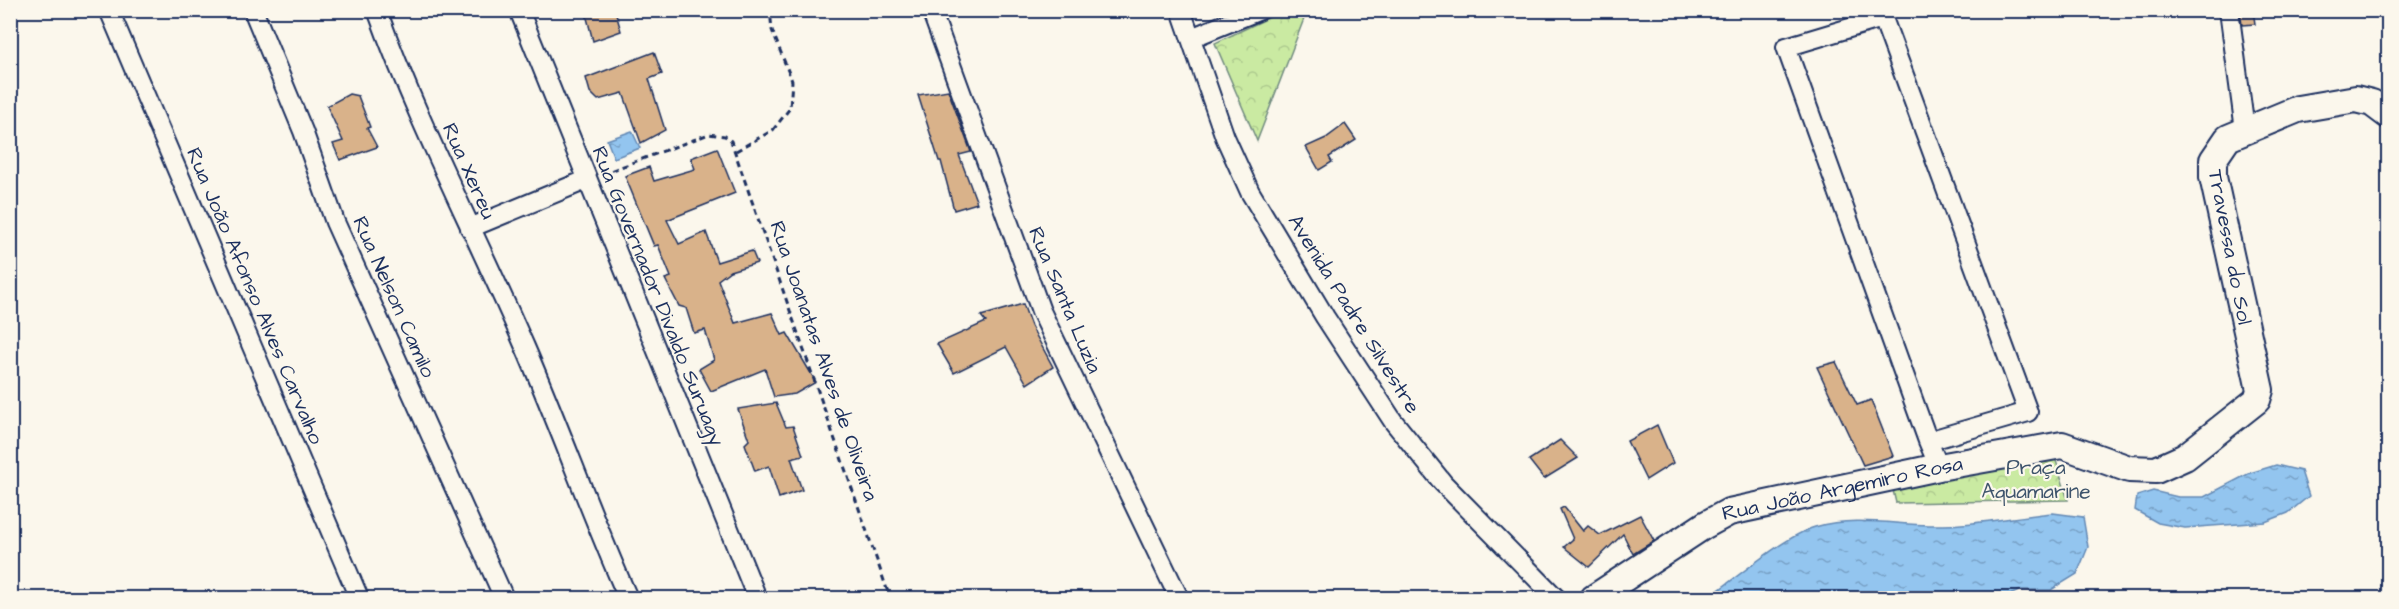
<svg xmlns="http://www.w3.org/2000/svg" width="2399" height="609" font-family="'Architects Daughter',sans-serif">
  <defs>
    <pattern id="park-crowns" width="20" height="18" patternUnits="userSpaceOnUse" patternTransform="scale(1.5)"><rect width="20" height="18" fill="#caeaa2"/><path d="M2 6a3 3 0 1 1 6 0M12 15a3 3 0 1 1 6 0" fill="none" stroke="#adc98e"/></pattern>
    <pattern id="water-ripples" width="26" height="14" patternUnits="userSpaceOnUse" patternTransform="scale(1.5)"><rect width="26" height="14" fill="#93c5ef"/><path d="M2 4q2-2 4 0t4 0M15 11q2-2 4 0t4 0" fill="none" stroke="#77a0c5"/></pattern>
  </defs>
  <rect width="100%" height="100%" fill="#fbf7ec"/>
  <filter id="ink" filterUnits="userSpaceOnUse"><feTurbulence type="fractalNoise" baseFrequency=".0167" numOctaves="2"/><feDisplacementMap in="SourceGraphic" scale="12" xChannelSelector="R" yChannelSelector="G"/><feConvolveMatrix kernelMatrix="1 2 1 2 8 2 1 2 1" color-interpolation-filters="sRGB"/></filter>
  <g filter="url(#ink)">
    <g fill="url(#park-crowns)" stroke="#728c80" stroke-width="1.5">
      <polygon points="1283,11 1307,11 1257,141 1215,43"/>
      <polygon points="2054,454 2068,500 1896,503 1892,486"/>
    </g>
    <g fill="url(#water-ripples)" stroke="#6389b5" stroke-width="1.5">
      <polygon points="632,131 640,148 614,158 607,140"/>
      <polygon points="2276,465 2301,471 2309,496 2288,513 2265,522 2185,528 2158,523 2135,510 2137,496 2153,491 2178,497 2204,497 2250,473"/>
      <path d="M2053,513L2083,517L2088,547L2077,574L2051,590H2021L2003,598H1708C1735,579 1785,536 1815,527C1853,516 1891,524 1929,525C1971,526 2012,517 2053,513Z"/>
    </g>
    <g fill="#d9b28a" stroke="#1b2f5e" stroke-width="1.5">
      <polygon points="585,10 615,10 621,31 593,41"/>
      <polygon points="2240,10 2253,10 2255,24 2242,25"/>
      <polygon points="654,52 662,74 649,79 665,130 641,143 623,93 598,100 590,92 586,78"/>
      <polygon points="948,90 971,152 959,155 977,203 954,210 941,161 939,161 918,95"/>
      <polygon points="349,94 358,96 370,127 367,128 377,147 340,160 333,144 343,141 327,106"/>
      <polygon points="1345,124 1356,140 1329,157 1332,162 1319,170 1306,147 1326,138"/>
      <polygon points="717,148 735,193 667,220 679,244 706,232 717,262 752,251 757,263 730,271 718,280 735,323 772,313 782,335 787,333 816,382 795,394 774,397 765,369 711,391 699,369 714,360 705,330 694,333 686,308 679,306 665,279 671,277 658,245 654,246 625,176 649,167 654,181 695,169 691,158"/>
      <polygon points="1023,304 1031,326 1053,367 1027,384 1006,347 954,373 937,344 986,322 981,316"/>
      <polygon points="1836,362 1857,405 1871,400 1893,456 1863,465 1817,367"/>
      <polygon points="776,403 786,427 793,426 803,455 791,458 802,490 779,498 769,466 755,471 745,444 749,440 738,409"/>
      <polygon points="1657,425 1673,463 1646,480 1627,441"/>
      <polygon points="1560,440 1578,458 1544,479 1529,460"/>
      <polygon points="1564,507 1583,531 1588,526 1600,535 1640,515 1654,541 1633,554 1623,534 1589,567 1564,547 1573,539 1560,509"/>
    </g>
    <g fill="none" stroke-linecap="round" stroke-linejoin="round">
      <g stroke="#1b2f5e" stroke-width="22">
        <g id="street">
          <polyline points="109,10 359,598"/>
          <polyline points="253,10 303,131 335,222 504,598"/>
          <path d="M377,10C419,126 476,234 525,347C561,430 591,515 628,598"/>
          <polyline points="519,10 757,598"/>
          <polyline points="931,10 1041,311 1179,598"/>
          <polyline points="1181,10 1225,137 1250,192 1325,317 1393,421 1443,483 1556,598"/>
          <polyline points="2229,10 2245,130"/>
          <polyline points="1191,38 1260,10"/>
          <polyline points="470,228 586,180"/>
          <polyline points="1928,441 2028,412 1883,18 1786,47 1928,441 1939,467"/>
        </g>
      </g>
      <g stroke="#1b2f5e" stroke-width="30">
        <g id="secondary">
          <path id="s1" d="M1594,598L1705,525L1729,512L1939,467L2062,445L2129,469L2156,470L2185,457L2257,400L2260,390L2213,177V160L2228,138L2298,109L2356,99L2372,103L2388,115"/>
        </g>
      </g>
      <g stroke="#1b2f5e" stroke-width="3" stroke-dasharray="6 4.5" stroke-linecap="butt">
        <polyline points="736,151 773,130 790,108 792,81 772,30 770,10"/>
        <polyline points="602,174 709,134 725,136 731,141 890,598"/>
      </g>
      <use href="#street" stroke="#fbf7ec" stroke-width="18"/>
      <use href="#secondary" stroke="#fbf7ec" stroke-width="26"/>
    </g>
  </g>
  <g text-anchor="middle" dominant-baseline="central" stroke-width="4.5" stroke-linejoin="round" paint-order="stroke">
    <g font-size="21" fill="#1b2f5e" stroke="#fbf7ec">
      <text transform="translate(469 171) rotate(66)">Rua Xereu</text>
      <text transform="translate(2230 247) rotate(79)">Travessa do Sol</text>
      <text transform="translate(255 296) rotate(67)">Rua João Afonso Alves Carvalho</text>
      <text transform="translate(658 296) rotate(68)">Rua Governador Divaldo Suruagy</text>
      <text transform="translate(394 297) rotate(66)">Rua Nelson Camilo</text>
      <text transform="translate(1065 300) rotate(67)">Rua Santa Luzia</text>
      <text transform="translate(1354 314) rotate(58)">Avenida Padre Silvestre</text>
      <text transform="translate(824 361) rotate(71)">Rua Joanatas Alves de Oliveira</text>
      <text stroke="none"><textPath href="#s1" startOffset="276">Rua João Argemiro Rosa</textPath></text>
    </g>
    <g font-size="21" fill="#3e546c" stroke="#fbf7ec">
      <text x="2036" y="467">Praça<tspan x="2036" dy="24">Aquamarine</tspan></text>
    </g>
  </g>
  <rect width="2399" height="609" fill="none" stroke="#fbf7ec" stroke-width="36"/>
  <rect x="18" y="18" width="2363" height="573" fill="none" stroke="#1b2f5e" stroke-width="2" filter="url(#ink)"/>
</svg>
